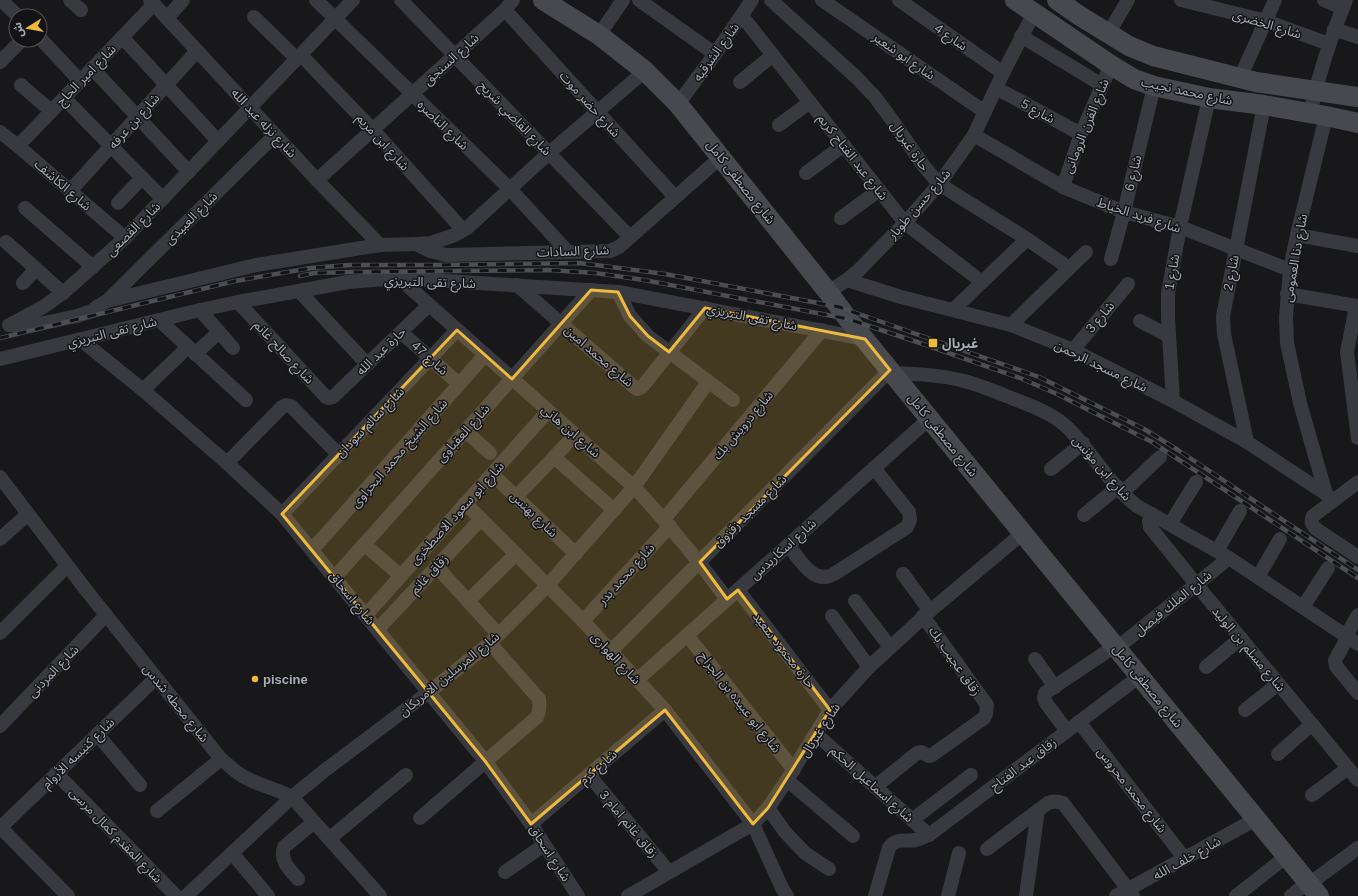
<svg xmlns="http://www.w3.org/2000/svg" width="1358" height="896" font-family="Helvetica,'Noto Sans Arabic',sans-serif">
  <rect width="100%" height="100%" fill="#18181a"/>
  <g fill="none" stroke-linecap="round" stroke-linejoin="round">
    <g stroke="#393a3f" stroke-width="14">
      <polyline points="1,0 18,16"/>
      <polyline points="70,0 81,10"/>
      <polyline points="150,0 317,180 380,245"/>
      <polyline points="316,0 510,189 568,252"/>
      <polyline points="401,0 630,237"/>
      <polyline points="639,0 715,54"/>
      <polyline points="771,0 856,77 875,97 892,120 923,165 939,184 1027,239 1069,268"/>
      <polyline points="822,0 985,112"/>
      <polyline points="899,0 1003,73"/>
      <polyline points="1181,0 1266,21 1329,44"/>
      <polyline points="1324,0 1343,8"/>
      <polyline points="505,10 675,197"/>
      <polyline points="742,16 905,223 982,282"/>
      <polyline points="254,17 297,59"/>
      <polyline points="167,18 183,0"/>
      <polyline points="1334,29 1358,37"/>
      <polyline points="1108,34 1128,0"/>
      <polyline points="599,35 623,0"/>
      <polyline points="1021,36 1102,85"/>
      <polyline points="122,37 218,141"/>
      <polyline points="40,38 80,81"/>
      <polyline points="301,55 373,130 463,230"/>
      <polyline points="0,62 22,40"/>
      <polyline points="92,68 189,172"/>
      <polyline points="1240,78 1275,0"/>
      <polyline points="740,82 773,55"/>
      <polyline points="21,85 51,111"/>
      <polyline points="996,88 1081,134"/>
      <polyline points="64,98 163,199"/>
      <polyline points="678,104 715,54 752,0"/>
      <path d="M1310,113C1319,74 1331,36 1346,0"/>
      <polyline points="779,125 810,102"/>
      <polyline points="0,132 18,146 125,238"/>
      <polyline points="974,135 1063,187 1124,212 1180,227 1290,270"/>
      <polyline points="18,146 154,4"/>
      <polyline points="806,173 844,145"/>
      <polyline points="317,180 505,10 513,0"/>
      <polyline points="1063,187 1081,134 1111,65"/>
      <polyline points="70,191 197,51"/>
      <polyline points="118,203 142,178"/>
      <polyline points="25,208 93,267"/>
      <polyline points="841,218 879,190"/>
      <polyline points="1297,235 1358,246"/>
      <polyline points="6,242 63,293"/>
      <polyline points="416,244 430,251 446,255 610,251 619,247 721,157"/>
      <polyline points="1111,259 1124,212 1154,86"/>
      <path d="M399,278L634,487C667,522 698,560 727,599"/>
      <polyline points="847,280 901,297 1011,325 1073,350 1173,401 1247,442 1326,494 1333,501"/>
      <polyline points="23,283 36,269"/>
      <polyline points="517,285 634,387 637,389 642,387 705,308"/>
      <polyline points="299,291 367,364"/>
      <polyline points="618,292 630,316 648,336 733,400"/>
      <polyline points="828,292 847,280 858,271 905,223 939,184 974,135 1003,73 1034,13"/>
      <polyline points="1287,294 1358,306"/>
      <polyline points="107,301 275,135"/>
      <polyline points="238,302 326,397 329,398 333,397 429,305"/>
      <polyline points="1356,306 1347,352 1358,438"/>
      <polyline points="200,310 233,348"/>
      <polyline points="953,310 1027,239"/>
      <polyline points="159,320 246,400"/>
      <polyline points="1140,321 1169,336"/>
      <polyline points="9,325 30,326 77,316 92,311 98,306 107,301 256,265 380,245 416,244 431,243 455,235 467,228 549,153 645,71"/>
      <polyline points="10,325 43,307 63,293 125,238 353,0"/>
      <polyline points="1011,325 1086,252"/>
      <polyline points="401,332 459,384"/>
      <polyline points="81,340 143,390 227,463 282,514 485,761 531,824 578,896"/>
      <polyline points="1073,350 1128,284"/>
      <polyline points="195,354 219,332"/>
      <polyline points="0,359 200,310 238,302 348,282 399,278 618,292 865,339"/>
      <path d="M892,373C916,374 941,375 964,381C983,386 1001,394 1019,401C1037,408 1055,415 1069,429C1093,454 1110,485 1137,506L1229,558L1358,644"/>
      <polyline points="143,390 188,347"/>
      <polyline points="1173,401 1168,318 1168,293 1180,227 1209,98"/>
      <polyline points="465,431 490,453"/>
      <polyline points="1247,442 1224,334 1223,316 1264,105"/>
      <polyline points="554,457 614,510"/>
      <polyline points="227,463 282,407 286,405 291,406 339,455"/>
      <polyline points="1051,469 1083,443"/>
      <polyline points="492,474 576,554"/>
      <path d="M0,477L86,590L221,759C229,765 237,774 246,778C261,786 277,789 292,797L380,896"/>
      <path d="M1358,482L1313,516C1310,522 1312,525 1316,529L1358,557"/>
      <polyline points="1122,493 1160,457"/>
      <polyline points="1326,494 1300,403 1287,343 1286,317 1290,270 1297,235 1326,116"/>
      <polyline points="516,497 575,435"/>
      <polyline points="465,503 583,621 665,710 753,824 782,888 787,896"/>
      <polyline points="282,514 457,330"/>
      <polyline points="1152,514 1149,521 1150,527 1196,584 1358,780"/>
      <polyline points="1084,515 1118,487"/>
      <polyline points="664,519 822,330"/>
      <polyline points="1170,524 1196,482"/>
      <polyline points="0,539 28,514"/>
      <polyline points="364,544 401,576"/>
      <path d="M788,545C800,559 813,586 834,574L907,527L910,520L909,512L874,468"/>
      <polyline points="312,550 485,355"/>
      <polyline points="1217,551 1240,511"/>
      <polyline points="437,567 498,634"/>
      <polyline points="903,574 930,611"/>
      <polyline points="335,577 591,290"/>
      <polyline points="1258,577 1280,539"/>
      <polyline points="738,590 830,710"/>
      <polyline points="468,601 516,554"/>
      <polyline points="855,601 890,647"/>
      <polyline points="1303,607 1328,568"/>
      <polyline points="366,615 548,411"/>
      <polyline points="832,616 869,667"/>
      <polyline points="583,621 670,526"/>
      <polyline points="378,629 481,519"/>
      <polyline points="0,633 67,566"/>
      <polyline points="687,635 794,770"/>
      <polyline points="1346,636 1358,615"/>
      <polyline points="1348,637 1335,660 1336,666 1358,693"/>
      <polyline points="1117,648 1229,558"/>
      <polyline points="610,652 890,370"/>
      <polyline points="1035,659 1055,687"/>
      <polyline points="1206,667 1241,638"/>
      <polyline points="637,680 929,419"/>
      <polyline points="1245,710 1278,684"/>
      <polyline points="1079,722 1185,859"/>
      <polyline points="0,726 106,615"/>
      <polyline points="1067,731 1046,703 1044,698 1045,693 1115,646"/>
      <polyline points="97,734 140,785"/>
      <polyline points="816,734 929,835"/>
      <polyline points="1278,754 1312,724"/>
      <polyline points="56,773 176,896"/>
      <polyline points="589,775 669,872"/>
      <polyline points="787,780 853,836"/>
      <polyline points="875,787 917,753 921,752 929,756 932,755 984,718 986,714 987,705 923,616"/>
      <polyline points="1312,795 1348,768"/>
      <polyline points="768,808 785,832 805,853 829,869"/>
      <polyline points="157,811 221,759"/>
      <path d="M420,818L537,717C540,710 540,706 539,699L490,643"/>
      <polyline points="912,820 971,775"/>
      <polyline points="531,824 665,710"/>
      <polyline points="0,827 68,896"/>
      <polyline points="0,828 156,678"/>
      <polyline points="329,839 406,775"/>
      <path d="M987,849L1048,803C1053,801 1057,801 1063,803L1133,896"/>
      <polyline points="232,853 268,896"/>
      <polyline points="505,872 544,845"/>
      <path d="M298,879C290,870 279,860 284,847L314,822"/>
      <polyline points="1309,884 1358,848"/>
      <polyline points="186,896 292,797 324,771 429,692 490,643 547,586 634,487 708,382"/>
      <polyline points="628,896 753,824 768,808 787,780 830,710 869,667 930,611 1023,533"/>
      <path d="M875,896L889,848C896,837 905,842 916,840C920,839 925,836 929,835L1140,676"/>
      <polyline points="948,896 959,853"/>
      <polyline points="1026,896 1038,810"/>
      <polyline points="1116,896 1256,819"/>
      <polyline points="1236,896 1287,856"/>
      <polyline points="1291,896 1308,882"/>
    </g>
    <g stroke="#47494f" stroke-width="20">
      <polyline points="543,0 599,35 645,71 678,104 828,292 848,319 1319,896"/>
      <polyline points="1015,0 1111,65 1134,79 1154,86 1209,98 1264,105 1326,116 1358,123"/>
      <polyline points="1057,0 1080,16 1129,46 1153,56 1256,82 1358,97"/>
    </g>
    <g stroke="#4c4e54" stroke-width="4.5">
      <g id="rail">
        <polyline points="300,276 314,273 352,272 549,270 595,273 644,280 848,319 920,343 1020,378 1057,394 1152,442 1358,578"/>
        <polyline points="0,338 235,281 311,268 350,265 436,265 580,263 665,274 839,307 1039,377 1144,429 1178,450 1358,570"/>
      </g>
    </g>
    <use href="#rail" stroke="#131315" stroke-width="3" stroke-dasharray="9" stroke-linecap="butt"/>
  </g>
  <path fill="#efb93b" fill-opacity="0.2" stroke="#efb93b" stroke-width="3" stroke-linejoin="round" d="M591,290L618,292L630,316L648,336L669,352L705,308L865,339L890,370L700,562L727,599L738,590L830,710L768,808L753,824L665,710L531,824L485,761L282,514L457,330L512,379Z"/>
  <g fill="#efb93b" stroke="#131315" stroke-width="1.5">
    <rect x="928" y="338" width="10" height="10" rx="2"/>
    <circle cx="255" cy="679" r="4"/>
  </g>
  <g text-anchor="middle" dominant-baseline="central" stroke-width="3" stroke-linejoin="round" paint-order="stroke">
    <g font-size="13" fill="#aaaeb9" stroke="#131315">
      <text transform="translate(1267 24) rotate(17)">شارع الخضرى</text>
      <text transform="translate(951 37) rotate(35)">شارع 4</text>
      <text transform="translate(716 52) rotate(-54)">شارع الشرقيه</text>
      <text transform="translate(904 56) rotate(35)">شارع ابو شعير</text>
      <text transform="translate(451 59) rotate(-42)">شارع السنجق</text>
      <text transform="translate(86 75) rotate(-46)">شارع امير الحاج</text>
      <text transform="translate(1187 91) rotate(12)">شارع محمد نجيب</text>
      <text transform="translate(590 104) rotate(48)">شارع حضر موت</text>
      <text transform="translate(1038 111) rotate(29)">شارع 5</text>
      <text transform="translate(515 118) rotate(46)">شارع القاضي شريح</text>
      <text transform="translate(134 121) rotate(-48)">شارع بن عرفه</text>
      <text transform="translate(264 123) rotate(47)">شارع نزله عبد الله</text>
      <text transform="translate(443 125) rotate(44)">شارع الناصره</text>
      <text transform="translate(1086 126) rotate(-68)">شارع الفرن الرومانى</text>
      <text transform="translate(383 142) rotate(48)">شارع ابن مريم</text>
      <text transform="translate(910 146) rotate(55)">حارة غبريال</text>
      <text transform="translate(853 157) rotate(52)">شارع عبد الفتاح كريم</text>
      <text transform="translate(1133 173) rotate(-77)">شارع 6</text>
      <text transform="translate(741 182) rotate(52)">شارع مصطفى كامل</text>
      <text transform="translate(63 185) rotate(41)">شارع الكاشف</text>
      <text transform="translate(919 204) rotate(-49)">شارع حسن طوبار</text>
      <text transform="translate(1139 215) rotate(18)">شارع فريد الخياط</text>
      <text transform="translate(191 218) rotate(-45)">شارع العبيدى</text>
      <text transform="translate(133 229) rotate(-45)">شارع القصعى</text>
      <text transform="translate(573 251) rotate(-2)">شارع السادات</text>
      <text transform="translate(1295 258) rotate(-80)">شارع دنا العمومى</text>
      <text transform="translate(1172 272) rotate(-80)">شارع 1</text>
      <text transform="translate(1231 273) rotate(-79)">شارع 2</text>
      <text transform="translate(430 282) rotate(2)">شارع تقى التبريزي</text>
      <text transform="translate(752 317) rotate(11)">شارع تقى التبريزي</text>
      <text transform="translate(1100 317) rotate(-50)">شارع 3</text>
      <text transform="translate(112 332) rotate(-14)">شارع تقى التبريزي</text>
      <text transform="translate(381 351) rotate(-44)">حارة عبد الله</text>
      <text transform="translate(284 352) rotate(47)">شارع صالح غانم</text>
      <text transform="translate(599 356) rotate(41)">شارع محمد امين</text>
      <text transform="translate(430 358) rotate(42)">شارع 47</text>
      <text transform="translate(1101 366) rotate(26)">شارع مسجد الرحمن</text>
      <text transform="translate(370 422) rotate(-46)">شارع سالم سودان</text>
      <text transform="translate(743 425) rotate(-50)">شارع درويش بك</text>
      <text transform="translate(571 431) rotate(41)">شارع ابن هاني</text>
      <text transform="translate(463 433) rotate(-48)">شارع العقباوى</text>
      <text transform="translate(943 435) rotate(51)">شارع مصطفى كامل</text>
      <text transform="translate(399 453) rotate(-49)">شارع الشيخ محمد البحراوى</text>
      <text transform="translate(1102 468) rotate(49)">شارع ابن مؤنس</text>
      <text transform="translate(750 511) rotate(-45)">شارع مسجد زقزوق</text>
      <text transform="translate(457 513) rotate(-48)">شارع ابو سعود الاصطخرى</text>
      <text transform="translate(534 514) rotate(44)">شارع بهنس</text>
      <text transform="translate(783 549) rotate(-42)">شارع اسكاريدس</text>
      <text transform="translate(429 574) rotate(-47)">زقاق غانم</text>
      <text transform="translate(626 574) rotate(-48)">شارع محمد بدر</text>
      <text transform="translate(352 598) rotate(51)">شارع اسحاق</text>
      <text transform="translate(1173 603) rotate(-39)">شارع الملك فيصل</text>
      <text transform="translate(1249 649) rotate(50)">شارع مسلم بن الوليد</text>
      <text transform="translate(784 650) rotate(52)">حارة محمود سعيد</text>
      <text transform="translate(616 658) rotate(47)">شارع الهوارى</text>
      <text transform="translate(955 661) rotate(55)">زقاق عجيب بك</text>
      <text transform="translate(53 671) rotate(-46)">شارع المردنى</text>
      <text transform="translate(449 674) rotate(-39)">شارع المرسلين الامريكان</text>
      <text transform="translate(1148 686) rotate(51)">شارع مصطفى كامل</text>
      <text transform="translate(740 702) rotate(52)">شارع ابو عبيده بن الجراح</text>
      <text transform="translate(176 703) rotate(51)">شارع محطه شدس</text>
      <text transform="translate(820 730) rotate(-57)">شارع غبريال</text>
      <text transform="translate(78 753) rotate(-44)">شارع كنيسه الأروام</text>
      <text transform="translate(1023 764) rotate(-37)">زقاق عبد الفتاح</text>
      <text transform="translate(598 767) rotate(-41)">شارع كرم</text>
      <text transform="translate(872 784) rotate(42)">شارع اسماعيل الحكم</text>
      <text transform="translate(1132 790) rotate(52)">شارع محمد محروس</text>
      <text transform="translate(629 824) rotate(50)">زقاق غانم امام 3</text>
      <text transform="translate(116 835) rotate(46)">شارع المقدم كمال مرسى</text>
      <text transform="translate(550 853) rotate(57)">شارع اسحاق</text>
      <text transform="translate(1187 858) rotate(-29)">شارع خلف الله</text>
    </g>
    <g font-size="13" font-weight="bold" fill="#aaaeb9" stroke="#131315" text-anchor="start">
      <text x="942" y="343">غبريال</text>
      <text x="263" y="679">piscine</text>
    </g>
  </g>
  <g transform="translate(28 28) rotate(259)"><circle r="19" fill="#131315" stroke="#4f5157"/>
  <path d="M0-3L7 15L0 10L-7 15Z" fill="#efb93b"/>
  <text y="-6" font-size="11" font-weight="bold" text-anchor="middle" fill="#aaaeb9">ش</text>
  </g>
</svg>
